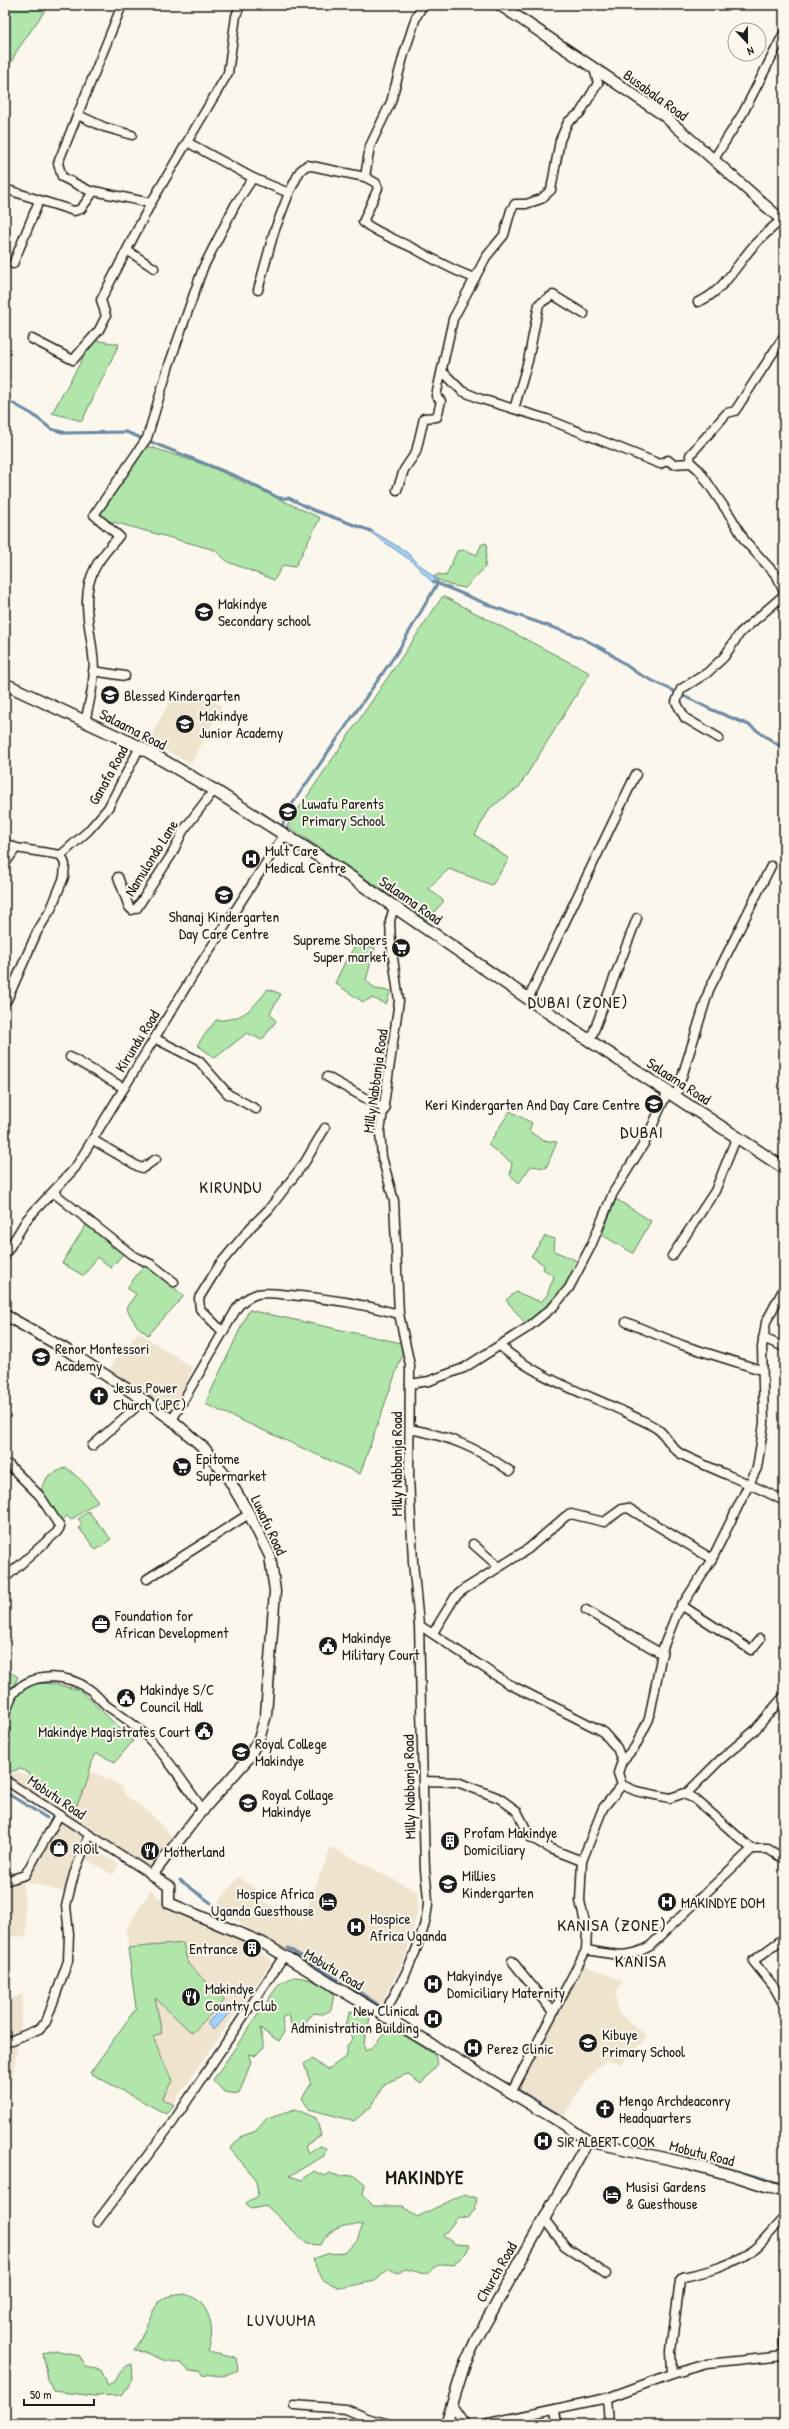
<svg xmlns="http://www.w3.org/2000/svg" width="789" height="2429" font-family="'Patrick Hand',sans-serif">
  <rect width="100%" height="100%" fill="#fbf7ec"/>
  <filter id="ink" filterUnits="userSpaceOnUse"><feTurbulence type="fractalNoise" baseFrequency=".025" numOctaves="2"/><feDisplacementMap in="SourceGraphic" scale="8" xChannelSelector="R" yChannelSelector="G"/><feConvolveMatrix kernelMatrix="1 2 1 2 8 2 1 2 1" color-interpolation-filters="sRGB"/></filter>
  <g filter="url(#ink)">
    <g fill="#efe3ce">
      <polygon points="197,693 222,706 191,764 148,741 173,695 191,704"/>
      <polygon points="138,1332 193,1368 172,1413 109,1369"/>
      <polygon points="90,1771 120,1785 126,1796 149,1812 175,1840 150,1870 5,1776 19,1772 29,1776 35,1787 56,1799 68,1776 86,1785"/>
      <polygon points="59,1821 84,1837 71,1867 67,1893 23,1881 27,1937 5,1936 5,1884 22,1881 32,1871"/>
      <polygon points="89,1847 119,1864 113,1875 84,1858"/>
      <polygon points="331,1847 418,1892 417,1914 405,1958 379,2008 348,1989 353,1982 343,1975 337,1982 214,1907 239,1877 262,1894 261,1900 302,1921"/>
      <polygon points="151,1889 156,1896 176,1907 183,1904 256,1948 272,1961 166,2114 90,2073 136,2008 126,1929"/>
      <polygon points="581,1964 623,1981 616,1994 618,2012 647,2037 621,2064 605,2061 598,2067 576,2095 563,2119 515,2090"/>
      <polygon points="23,1994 20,2033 5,2114 5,2000"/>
    </g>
    <g fill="#b0e6a9" stroke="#668162">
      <polygon points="5,5 38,5 46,9 16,52 5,76"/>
      <polygon points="93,340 119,344 82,421 52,413"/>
      <polygon points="144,445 209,466 320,518 295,567 283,565 274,580 228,562 215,550 106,520 99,513"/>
      <polygon points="485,543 487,544 485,567 465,588 449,585 433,577 439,574 446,576 457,551 465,550 477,555 481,545"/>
      <polygon points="443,596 590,673 519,787 490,808 475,835 509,859 492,885 449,869 428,888 444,901 427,920 287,826"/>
      <polygon points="359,941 375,948 366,980 375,989 391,991 386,1004 372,998 363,1002 335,983 347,958"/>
      <path d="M268,989L281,994L270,1013L276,1021L262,1040L247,1033L215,1058L197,1045L216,1020C243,1021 253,1008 268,989Z"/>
      <polygon points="510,1111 532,1123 529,1131 542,1140 557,1142 546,1168 531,1166 519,1183 510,1175 512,1163 488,1145"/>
      <polygon points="616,1199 651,1221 633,1253 602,1235"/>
      <polygon points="86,1225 107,1240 112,1248 116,1246 124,1253 111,1268 97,1257 84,1276 62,1263"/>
      <polygon points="545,1236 555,1239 554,1251 580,1262 567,1287 526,1324 506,1300 516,1292 541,1302 547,1295 554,1276 543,1269 544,1265 531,1256"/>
      <polygon points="145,1264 184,1296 148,1335 137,1326 126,1308 136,1294 127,1288"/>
      <polygon points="249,1310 406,1344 360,1474 205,1404"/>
      <polygon points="66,1467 84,1483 98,1501 71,1520 67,1516 60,1521 40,1492 48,1476"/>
      <polygon points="88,1511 111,1539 96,1550 79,1528 82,1523 78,1519"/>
      <polygon points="5,1669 18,1677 5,1704"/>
      <path d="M55,1684L80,1690L133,1741L115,1762L98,1754L94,1755L86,1785L76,1807L37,1785L30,1774L21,1769L5,1773C5,1747 1,1701 27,1685C34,1682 48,1684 55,1684Z"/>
      <polygon points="183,1943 188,1964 225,2000 192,2033 155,1998 162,2033 153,2037 172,2081 162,2099 174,2105 166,2114 90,2073 136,2008 128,1948"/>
      <path d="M294,1977C310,1978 322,1983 334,1994L331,2010L323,2014L314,2013L300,2028L291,2025L289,2014L282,2018L284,2032L279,2041L260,2029L264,2047L255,2056L248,2054L251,2062L239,2094L224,2092L213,2080L279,1984Z"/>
      <path d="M350,2012L370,2016C369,2029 362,2038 365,2051C380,2045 379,2034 393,2028L434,2054L438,2064L421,2084L407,2074L384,2084L372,2106L354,2121L309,2109L302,2098L311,2084L304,2064L312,2059L327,2070L347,2056V2046L353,2038L345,2024Z"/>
      <path d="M295,2109L316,2118L321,2135L305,2146L308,2153L319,2146L326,2148L324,2156L289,2176L302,2180L314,2171L324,2176L329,2173L339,2176L354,2175L365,2184L363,2194L373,2206H403L417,2217L464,2194L477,2198L475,2210L467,2218L458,2217L443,2236L455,2244L470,2245L466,2253L453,2265C440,2263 436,2265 426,2274L405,2269L398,2273L389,2269L375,2281L340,2288L323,2280L312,2259L327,2254L345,2253L357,2240L363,2225C344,2223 330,2229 320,2245L307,2244L267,2206L251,2209L246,2203L258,2196L256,2179L230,2149L242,2136L256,2131L267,2118Z"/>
      <path d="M185,2294C189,2296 196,2298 199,2301C213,2315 214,2335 208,2352L236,2358L238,2370L223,2376L202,2374L200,2370L189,2371L181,2363L163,2360L145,2352L134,2351C144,2337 152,2302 166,2297C172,2295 179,2295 185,2294Z"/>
      <path d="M54,2350L79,2355L86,2367L101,2370L108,2385L116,2380C119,2373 124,2366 132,2364L133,2379L121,2395L94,2396L54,2391L48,2379L43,2353Z"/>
    </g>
    <g fill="#a0d2fd" stroke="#6b89a3">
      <polygon points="369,529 405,551 438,581 437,583 432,582 413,562 367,530"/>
      <polygon points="225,2005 231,2012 213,2030 207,2023"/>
    </g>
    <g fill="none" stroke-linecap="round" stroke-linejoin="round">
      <g stroke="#6b89a3" stroke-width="3">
        <polyline points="5,399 32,414 51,429 66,433 126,432 238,477 279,498 289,498 313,510 371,531"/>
        <polyline points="434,582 494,607 580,637 605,650 637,673 710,709 749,725 784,749"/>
        <polyline points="282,828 286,813 398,651 437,584"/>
        <polyline points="5,1775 15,1782"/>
        <polyline points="5,1792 47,1818"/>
        <polyline points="180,1880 211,1903"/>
        <polyline points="288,1948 339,1980"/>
        <polyline points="350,1986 377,2004"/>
        <polyline points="392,2014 405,2023"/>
        <polyline points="503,2082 509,2084"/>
        <polyline points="518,2090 559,2115"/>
        <polyline points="717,2166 765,2179"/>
        <polyline points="772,2182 784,2186"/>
      </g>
      <g stroke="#1c1c1c" stroke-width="11">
        <g id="minor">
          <path d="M423,5L416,17L404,54L391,102L370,146L365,177L376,183L378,188L363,222C379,234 397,240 415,249C435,260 453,271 475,278"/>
          <polyline points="78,115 104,127 132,135"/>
          <polyline points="187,142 253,178 289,193 300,171 307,165 365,177"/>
          <polyline points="714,159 743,113 784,33"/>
          <polyline points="5,189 74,211 81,209 94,191 151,203"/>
          <polyline points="92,192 62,177 58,163 122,5"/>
          <polyline points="128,251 154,268"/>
          <polyline points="13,264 39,201"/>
          <polyline points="258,290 274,232 289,193"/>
          <path d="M698,302C723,293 738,262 756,243C764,235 773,227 781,220"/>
          <polyline points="784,336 735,411 727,413 690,455 691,463 699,470 731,517 745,541 777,576 784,593"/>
          <polyline points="32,339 73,360 99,330 106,316 101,300 151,203 228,73 236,16 240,5"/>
          <polyline points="442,371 462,391 481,399 547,419 660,464 668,460 673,464 691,463"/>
          <polyline points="514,409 528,361 539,304 553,295 584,314"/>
          <polyline points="397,490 404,470 416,452 424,418 437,417 441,401 436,396 453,319 486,257 504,235 511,210 515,204 526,204 541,199 551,190 560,140 568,122 580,113 598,83 594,69"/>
          <polyline points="93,671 125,676"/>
          <path d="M85,722C90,700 96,678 93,655C90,626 80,596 95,568C100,557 111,546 119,536L94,515L147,438L169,365L203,268L235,205L253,178"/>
          <polyline points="719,738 685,718 676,702 681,689 707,673 724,657 740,633 784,595"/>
          <polyline points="5,843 16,848"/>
          <polyline points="5,864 16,848 61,855 88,831 108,808 140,747"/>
          <polyline points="118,877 129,907 132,910 137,908 172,854 183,831 214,790"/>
          <polyline points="528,999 636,774"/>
          <polyline points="7,1000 37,932 51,909 64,877 65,864 61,855"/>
          <polyline points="156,1039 199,1061 228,1094 256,1109"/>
          <polyline points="590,1041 637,918"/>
          <polyline points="70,1057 124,1088"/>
          <polyline points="327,1077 385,1109"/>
          <polyline points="676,1096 709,990 771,866"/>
          <polyline points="93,1140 139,1167 143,1168 156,1159"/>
          <polyline points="54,1193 132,1255 151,1264 174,1282"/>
          <polyline points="5,1255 27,1219 75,1168 192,977 284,835"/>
          <polyline points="672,1256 715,1191 737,1136"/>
          <polyline points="626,1322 682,1345 761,1370"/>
          <polyline points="223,1332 200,1309 199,1298 220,1264 251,1227 269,1209 305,1162 325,1128"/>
          <polyline points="763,1338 784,1347"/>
          <path d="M500,1346C539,1380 589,1394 635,1417C643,1421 654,1425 661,1432C669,1440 671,1448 681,1454C715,1471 751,1483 784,1501"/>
          <polyline points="410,1384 429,1381 464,1368 527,1328 553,1307 569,1288 591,1246 613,1193 645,1142 668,1091"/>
          <path d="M172,1420L237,1308C242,1301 248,1297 257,1294C267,1292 280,1294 290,1295C327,1298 363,1304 399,1314"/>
          <path d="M410,1429C452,1437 475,1447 510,1471"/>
          <polyline points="92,1446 144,1400"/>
          <polyline points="473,1544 499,1567"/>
          <polyline points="5,1578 57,1532 60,1527 40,1496 9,1465"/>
          <polyline points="147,1579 249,1514"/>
          <polyline points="681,1605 751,1650 760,1639"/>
          <polyline points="586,1610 662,1654"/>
          <polyline points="419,1625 507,1683 602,1731 617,1748 622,1761 618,1773 622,1785 636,1791 670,1798 688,1792 720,1760 754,1731 784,1696"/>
          <polyline points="433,1633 455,1597 463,1590 528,1549 566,1516 571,1514 604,1522 622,1509 628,1508 712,1559"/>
          <polyline points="5,1688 12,1695 5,1714"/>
          <path d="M12,1695C30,1672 66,1673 89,1689C96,1694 101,1701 107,1706C119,1714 131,1722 141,1731C166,1754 184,1784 204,1811"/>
          <polyline points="622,1761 635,1747 649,1719 663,1648 676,1615 712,1559 757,1468 764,1423 762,1347 766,1322 784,1288"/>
          <polyline points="5,1780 152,1875"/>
          <polyline points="424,1781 457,1782 499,1798 517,1811 530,1837 551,1849 582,1861"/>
          <polyline points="684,1794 695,1799 752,1849 768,1849 784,1859"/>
          <polyline points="5,1881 25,1875 58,1817"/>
          <polyline points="784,1938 753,1961 774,1987 784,2005"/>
          <path d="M586,1950C612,1954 627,1960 650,1946L752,1849"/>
          <polyline points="512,1961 553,2012"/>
          <path d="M382,2016C401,1985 425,1940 428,1904C428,1893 426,1881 425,1870L419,1625L413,1562L409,1477L410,1365L399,1314L394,1201L382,1157L380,1132L399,1001L391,943L390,921L394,907"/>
          <polyline points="5,2043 39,2029 46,2022 68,1961 69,1934 66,1906 74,1874 89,1836"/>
          <polyline points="511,2093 586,1950 587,1932 580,1901 582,1861 603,1808 622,1785"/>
          <polyline points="544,2219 565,2246 606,2274"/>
          <polyline points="97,2222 173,2122 284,1956"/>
          <polyline points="784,2334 784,2347"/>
          <path d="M672,2374L671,2351L680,2280L683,2277C707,2272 734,2265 754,2249C764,2242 773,2228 784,2218"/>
          <polyline points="607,2398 609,2424"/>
          <polyline points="294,2405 346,2409 366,2418 390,2424"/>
          <polyline points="452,2405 465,2424"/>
          <polyline points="556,2409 558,2424"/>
          <polyline points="484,2424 607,2398 672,2374 707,2364 784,2356"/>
        </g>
      </g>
      <g stroke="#1c1c1c" stroke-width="13">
        <g id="tertiary">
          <polyline points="500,5 662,114 784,222"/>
          <polyline points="5,1315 65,1349 144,1400 172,1420 205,1449 228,1478 249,1514 270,1556 275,1591 266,1715 259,1739 247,1760 199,1814 152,1875 169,1886 169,1903 263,1943 565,2125 588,2141 682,2162 735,2176 784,2192"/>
          <polyline points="446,2424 464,2366 476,2340 588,2141"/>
        </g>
      </g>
      <g stroke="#1c1c1c" stroke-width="14">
        <polyline id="secondary" points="5,684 140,747 214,790 342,871 590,1041 784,1168"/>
      </g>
      <use href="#minor" stroke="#fbf7ec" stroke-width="8"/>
      <use href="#tertiary" stroke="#fbf7ec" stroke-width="10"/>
      <use href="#secondary" stroke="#fbf7ec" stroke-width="11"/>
    </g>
  </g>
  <defs>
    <g id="school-disc" transform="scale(1)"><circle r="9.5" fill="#1c1c1c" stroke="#fbf7ec"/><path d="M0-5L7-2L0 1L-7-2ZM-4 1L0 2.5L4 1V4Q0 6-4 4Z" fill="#fff"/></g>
    <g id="hospital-disc" transform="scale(1)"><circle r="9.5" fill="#1c1c1c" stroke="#fbf7ec"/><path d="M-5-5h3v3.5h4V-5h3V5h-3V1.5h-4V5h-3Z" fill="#fff"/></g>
    <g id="supermarket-disc" transform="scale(1)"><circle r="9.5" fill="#1c1c1c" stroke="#fbf7ec"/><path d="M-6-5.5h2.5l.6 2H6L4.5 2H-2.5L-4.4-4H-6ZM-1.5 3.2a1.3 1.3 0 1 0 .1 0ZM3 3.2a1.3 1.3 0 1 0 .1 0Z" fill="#fff"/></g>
    <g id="church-disc" transform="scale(1)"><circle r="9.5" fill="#1c1c1c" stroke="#fbf7ec"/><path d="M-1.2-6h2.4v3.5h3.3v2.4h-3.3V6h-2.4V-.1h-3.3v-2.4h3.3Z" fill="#fff"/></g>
    <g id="office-disc" transform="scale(1)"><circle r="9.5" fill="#1c1c1c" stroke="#fbf7ec"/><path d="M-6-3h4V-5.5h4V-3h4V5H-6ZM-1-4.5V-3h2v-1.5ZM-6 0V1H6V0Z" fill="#fff"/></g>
    <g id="civic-disc" transform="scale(1)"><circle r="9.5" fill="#1c1c1c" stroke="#fbf7ec"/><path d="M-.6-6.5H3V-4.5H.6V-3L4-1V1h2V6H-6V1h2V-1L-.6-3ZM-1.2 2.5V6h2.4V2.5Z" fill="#fff"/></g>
    <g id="university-disc" transform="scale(1)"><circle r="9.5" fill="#1c1c1c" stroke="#fbf7ec"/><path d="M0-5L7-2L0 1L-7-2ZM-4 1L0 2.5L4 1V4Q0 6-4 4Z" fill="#fff"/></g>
    <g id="building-disc" transform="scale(1)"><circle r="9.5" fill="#1c1c1c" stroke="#fbf7ec"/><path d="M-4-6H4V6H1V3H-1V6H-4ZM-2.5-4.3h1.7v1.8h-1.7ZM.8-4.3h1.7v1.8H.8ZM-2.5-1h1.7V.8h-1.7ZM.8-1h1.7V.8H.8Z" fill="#fff"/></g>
    <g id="shop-disc" transform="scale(1)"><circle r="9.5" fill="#1c1c1c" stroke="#fbf7ec"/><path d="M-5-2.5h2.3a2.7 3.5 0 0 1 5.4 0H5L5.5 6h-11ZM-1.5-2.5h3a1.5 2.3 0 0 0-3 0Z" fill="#fff"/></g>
    <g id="restaurant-disc" transform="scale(1)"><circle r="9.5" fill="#1c1c1c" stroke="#fbf7ec"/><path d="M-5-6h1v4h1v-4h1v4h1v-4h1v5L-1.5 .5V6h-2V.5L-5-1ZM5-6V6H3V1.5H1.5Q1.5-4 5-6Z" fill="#fff"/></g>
    <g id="hotel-disc" transform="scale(1)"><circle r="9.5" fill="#1c1c1c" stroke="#fbf7ec"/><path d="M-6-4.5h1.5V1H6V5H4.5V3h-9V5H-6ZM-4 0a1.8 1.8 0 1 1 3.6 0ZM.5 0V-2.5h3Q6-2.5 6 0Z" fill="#fff"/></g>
  </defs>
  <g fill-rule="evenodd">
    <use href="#school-disc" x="204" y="612"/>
    <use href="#school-disc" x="110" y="695"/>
    <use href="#school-disc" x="185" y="724"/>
    <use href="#school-disc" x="288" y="812"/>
    <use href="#hospital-disc" x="251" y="859"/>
    <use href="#school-disc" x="224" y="895"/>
    <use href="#supermarket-disc" x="401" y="948"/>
    <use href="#school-disc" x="654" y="1104"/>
    <use href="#school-disc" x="41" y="1357"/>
    <use href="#church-disc" x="99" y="1396"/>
    <use href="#supermarket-disc" x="182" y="1467"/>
    <use href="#office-disc" x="101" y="1624"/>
    <use href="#civic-disc" x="328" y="1646"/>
    <use href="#civic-disc" x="126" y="1698"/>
    <use href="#civic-disc" x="204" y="1731"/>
    <use href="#university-disc" x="241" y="1752"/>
    <use href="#university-disc" x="248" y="1803"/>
    <use href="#building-disc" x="450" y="1841"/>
    <use href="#shop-disc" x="59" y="1848"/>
    <use href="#restaurant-disc" x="150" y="1851"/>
    <use href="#school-disc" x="448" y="1884"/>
    <use href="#hotel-disc" x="328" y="1902"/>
    <use href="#hospital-disc" x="667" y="1902"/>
    <use href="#hospital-disc" x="356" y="1927"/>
    <use href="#building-disc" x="252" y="1948"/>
    <use href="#hospital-disc" x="433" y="1984"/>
    <use href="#restaurant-disc" x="191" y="1997"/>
    <use href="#hospital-disc" x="433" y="2019"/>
    <use href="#school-disc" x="588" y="2043"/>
    <use href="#hospital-disc" x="473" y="2048"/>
    <use href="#church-disc" x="605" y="2109"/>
    <use href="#hospital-disc" x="543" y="2141"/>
    <use href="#hotel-disc" x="612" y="2195"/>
  </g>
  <g text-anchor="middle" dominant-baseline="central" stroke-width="4" stroke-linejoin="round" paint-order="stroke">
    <g font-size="15" fill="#1c1c1c" stroke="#fbf7ec">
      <text transform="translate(656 95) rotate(36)">Busabala Road</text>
      <text transform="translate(133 729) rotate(27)">Salaama Road</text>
      <text transform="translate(108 775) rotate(-61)">Ganafa Road</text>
      <text transform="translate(151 858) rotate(-58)">Namulondo Lane</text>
      <text transform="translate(411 900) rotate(35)">Salaama Road</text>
      <text transform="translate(137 1041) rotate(-58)">Kirundu Road</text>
      <text transform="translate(375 1081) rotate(-82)">Milly Nabbanja Road</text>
      <text transform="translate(679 1081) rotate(33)">Salaama Road</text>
      <text transform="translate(396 1464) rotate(-90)">Milly Nabbanja Road</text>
      <text transform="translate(269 1525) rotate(65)">Luwafu Road</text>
      <text transform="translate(409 1787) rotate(-91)">Milly Nabbanja Road</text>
      <text transform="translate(57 1797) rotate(34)">Mobutu Road</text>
      <text transform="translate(334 1969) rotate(31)">Mobutu Road</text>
      <text transform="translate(702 2153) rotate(14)">Mobutu Road</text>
      <text transform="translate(496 2272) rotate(-60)">Church Road</text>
    </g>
    <g font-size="15" fill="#1c1c1c" stroke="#fbf7ec" text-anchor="start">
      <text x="218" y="603">Makindye<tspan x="218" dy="17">Secondary school</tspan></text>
      <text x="124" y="695">Blessed Kindergarten</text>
      <text x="199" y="715">Makindye<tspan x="199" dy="17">Junior Academy</tspan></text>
      <text x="302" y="803">Luwafu Parents<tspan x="302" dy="17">Primary School</tspan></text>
      <text x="265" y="850">Mult Care<tspan x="265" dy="17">Medical Centre</tspan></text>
      <text x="224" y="916" text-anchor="middle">Shanaj Kindergarten<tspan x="224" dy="17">Day Care Centre</tspan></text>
      <text x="387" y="939" text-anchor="end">Supreme Shopers<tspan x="387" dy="17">Super market</tspan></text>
      <text x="640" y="1104" text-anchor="end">Keri Kindergarten And Day Care Centre</text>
      <text x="55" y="1348">Renor Montessori<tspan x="55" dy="17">Academy</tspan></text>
      <text x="113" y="1387">Jesus Power<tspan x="113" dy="17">Church (JPC)</tspan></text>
      <text x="196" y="1458">Epitome<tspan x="196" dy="17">Supermarket</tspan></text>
      <text x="115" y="1615">Foundation for<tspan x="115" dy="17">African Development</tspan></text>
      <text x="342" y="1637">Makindye<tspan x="342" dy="17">Military Court</tspan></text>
      <text x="140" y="1689">Makindye S/C<tspan x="140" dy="17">Council Hall</tspan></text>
      <text x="190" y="1731" text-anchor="end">Makindye Magistrates Court</text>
      <text x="255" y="1743">Royal College<tspan x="255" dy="17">Makindye</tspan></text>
      <text x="262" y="1794">Royal Collage<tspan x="262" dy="17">Makindye</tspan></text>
      <text x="464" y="1832">Profam Makindye<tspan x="464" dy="17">Domiciliary</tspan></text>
      <text x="73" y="1848">RiOil</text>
      <text x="164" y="1851">Motherland</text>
      <text x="462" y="1875">Millies<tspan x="462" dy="17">Kindergarten</tspan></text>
      <text x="314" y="1893" text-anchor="end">Hospice Africa<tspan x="314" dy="17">Uganda Guesthouse</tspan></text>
      <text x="681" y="1902">MAKINDYE DOM</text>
      <text x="370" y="1918">Hospice<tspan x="370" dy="17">Africa Uganda</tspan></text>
      <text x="238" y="1948" text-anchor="end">Entrance</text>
      <text x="447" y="1975">Makyindye<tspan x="447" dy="17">Domiciliary Maternity</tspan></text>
      <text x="205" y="1988">Makindye<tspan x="205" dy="17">Country Club</tspan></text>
      <text x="419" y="2010" text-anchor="end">New Clinical<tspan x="419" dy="17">Administration Building</tspan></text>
      <text x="602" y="2034">Kibuye<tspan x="602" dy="17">Primary School</tspan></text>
      <text x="487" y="2048">Perez Clinic</text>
      <text x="619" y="2100">Mengo Archdeaconry<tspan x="619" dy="17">Headquarters</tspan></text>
      <text x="557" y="2141">SIR ALBERT COOK</text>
      <text x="626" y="2186">Musisi Gardens<tspan x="626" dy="17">&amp; Guesthouse</tspan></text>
    </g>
    <g font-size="17" letter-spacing="1" fill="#1c1c1c" stroke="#fbf7ec">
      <text x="578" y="1001">DUBAI (ZONE)</text>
      <text x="642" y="1131">DUBAI</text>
      <text x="231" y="1186">KIRUNDU</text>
      <text x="612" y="1924">KANISA (ZONE)</text>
      <text x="641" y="1960">KANISA</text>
      <text x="282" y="2319">LUVUUMA</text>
    </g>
    <g font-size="19" font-weight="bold" letter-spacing="1" fill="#1c1c1c" stroke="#fbf7ec">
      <text x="425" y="2177">MAKINDYE</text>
    </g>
  </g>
  <rect width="789" height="2429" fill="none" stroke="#fbf7ec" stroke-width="20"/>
  <rect x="10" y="10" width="769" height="2409" fill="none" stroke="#1c1c1c" stroke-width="1.5" filter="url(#ink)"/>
  <g transform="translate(747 42) rotate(158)"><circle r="19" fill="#fbf7ec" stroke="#a29f99"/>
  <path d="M0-3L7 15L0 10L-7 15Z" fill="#1c1c1c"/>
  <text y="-6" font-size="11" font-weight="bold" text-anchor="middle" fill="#1c1c1c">N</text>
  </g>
  <path d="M24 2399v6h70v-6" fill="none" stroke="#1c1c1c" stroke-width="2"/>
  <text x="30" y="2399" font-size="12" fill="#1c1c1c" stroke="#fbf7ec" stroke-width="3" paint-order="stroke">50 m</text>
</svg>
